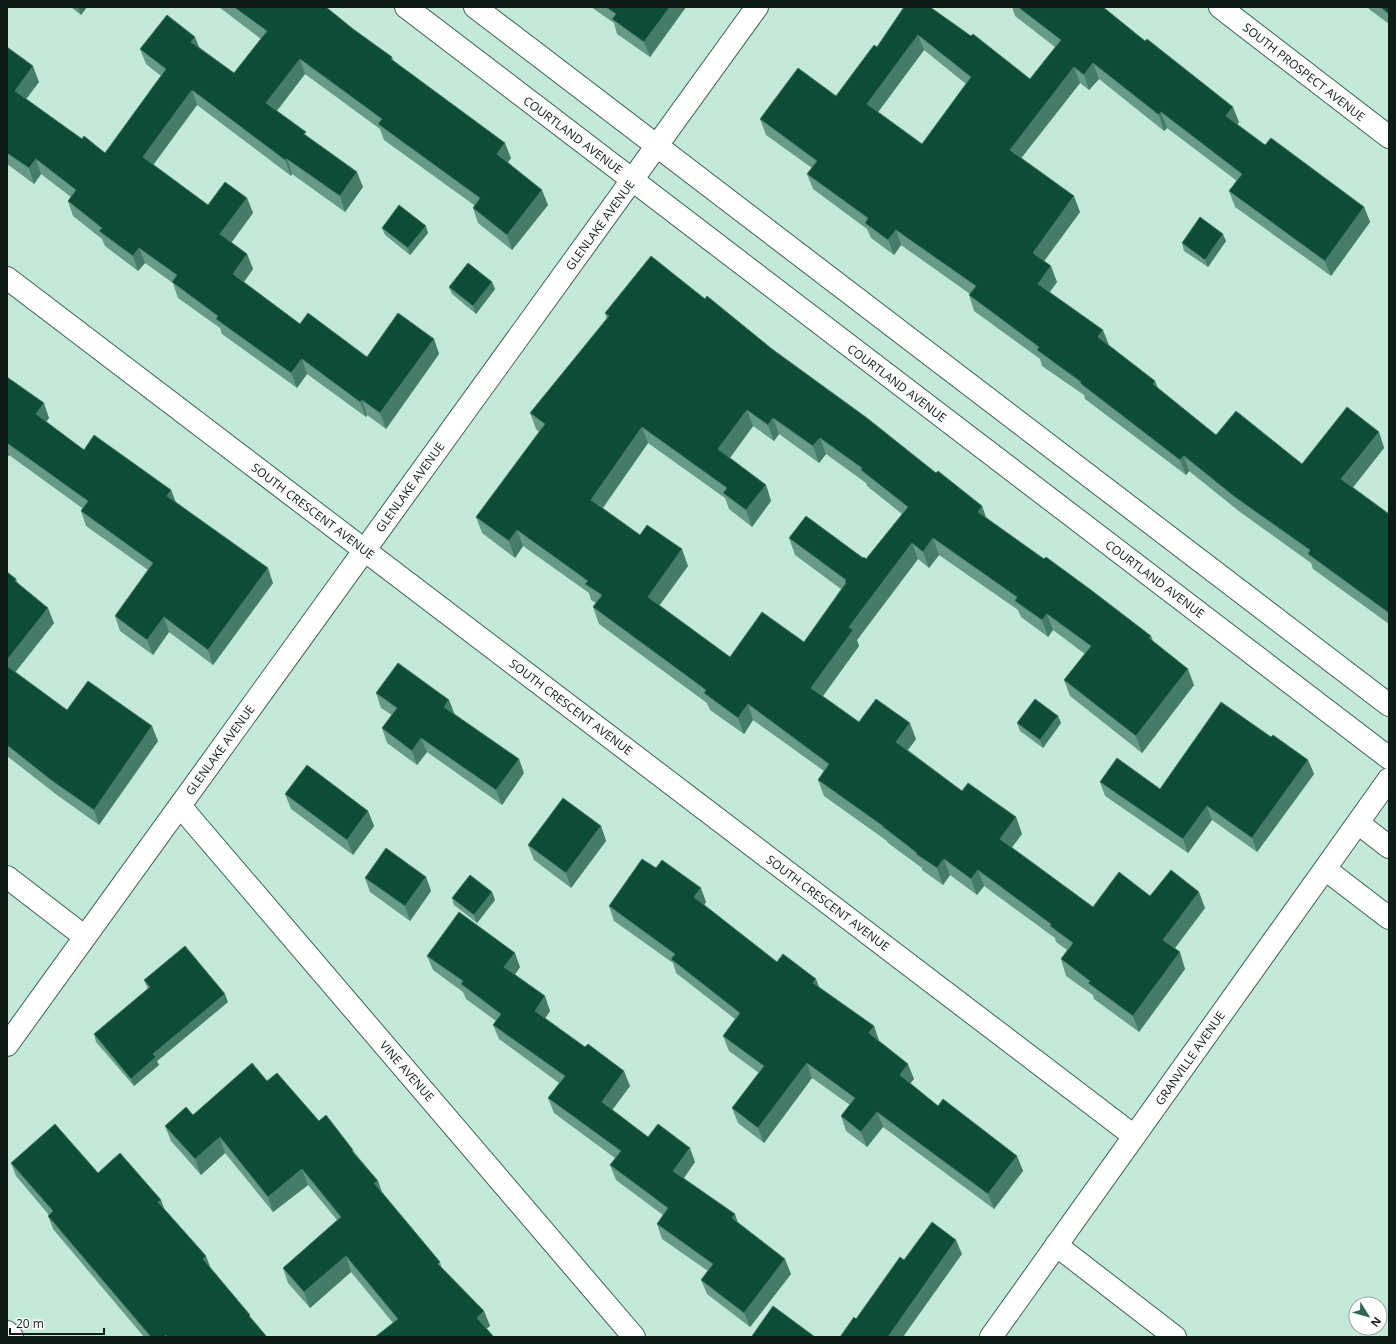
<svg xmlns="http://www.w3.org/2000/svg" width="1396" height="1344" font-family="'Open Sans',sans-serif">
  <rect width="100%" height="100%" fill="#c3e9d9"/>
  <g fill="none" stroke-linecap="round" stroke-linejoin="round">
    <g stroke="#3e6053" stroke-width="24">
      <g id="minor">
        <polyline points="406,7 1389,758"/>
        <polyline points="475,7 1389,705"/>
        <polyline points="1220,7 1389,137"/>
        <polyline points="7,278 1134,1136"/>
        <polyline points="180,806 634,1337"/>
        <polyline points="1358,823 1389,847"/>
        <polyline points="1325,869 1389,918"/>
        <polyline points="7,877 85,937"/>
        <polyline points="7,1045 757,7"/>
        <polyline points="1056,1245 1175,1337"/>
        <polyline points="7,1332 12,1337"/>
        <polyline points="991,1337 1389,779"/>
      </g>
    </g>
    <use href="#minor" stroke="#fff" stroke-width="22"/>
  </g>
  <g fill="#689a89" fill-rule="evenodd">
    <polygon points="71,7 87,7 81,15"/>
    <polygon points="219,7 326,7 353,29 392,57 394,62 511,158 508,162 548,205 512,250 478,223 473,208 474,205 384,140 380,129 305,74 277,111 307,136 363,187 345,212 292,174 291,176 197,105 153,165 208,205 247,198 253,213 231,242 247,254 253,269 244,282 300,324 367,357 434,339 439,354 386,429 367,415 366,417 307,374 297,388 222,334 220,328 178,298 173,283 145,263 138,271 105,246 102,239 73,216 68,201 71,197 41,174 34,184 7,164 7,47 39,82 26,99 82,139 105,153 161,76 146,64 140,49 199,47 234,73 261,39"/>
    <polygon points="591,7 686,7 650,57 617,34 614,23"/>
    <path d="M904,7L1030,79L1055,47L1015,16L1012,7H1103L1239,122L1237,125L1265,145L1364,207L1370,222L1331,276L1235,207L1229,191L1237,181L1167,128L1164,131L1099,79L1089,90L1080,83L1021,158L1080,212L1044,261L1057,282L1050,292L1109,345L1155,381L1158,389L1216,435L1302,464L1379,432L1384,448L1353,487L1389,514V624L1313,569L1311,563L1240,512L1189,471L1186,475L1085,399L1084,395L1042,366L1040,359L974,311L969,295L970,294L901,245L894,255L871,238L867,229L813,189L807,174L812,168L766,135L760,119L836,96L877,47ZM924,50L966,84L922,144L878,112Z"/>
    <polygon points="1368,7 1389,7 1389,24 1369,9"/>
    <polygon points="382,228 428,233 410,255 385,235"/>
    <polygon points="1226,241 1208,267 1184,251 1182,243"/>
    <polygon points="492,282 495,289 476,314 452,294 449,287"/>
    <path d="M705,299L936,473L982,506L986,518L1153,641L1194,685L1142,753L1070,696L1064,680L1085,654L1053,630L1048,637L1021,617L1018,610L939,555L929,568L918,559L857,640L859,646L823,696L859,722L916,739L908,750L962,791L1016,817L1022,834L1012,847L1093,907L1150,896L1205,908L1174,949L1185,969L1139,1032L1094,999L1093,995L1066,976L1061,959L1067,950L1056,942L1055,938L984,886L977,895L950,875L943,885L922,870V868L888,843L887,841L824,796L818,780L824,771L753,720L744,734L710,710L707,703L599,624L593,607L596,603L591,600L589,593L523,546L515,558L482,533L476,517L539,432L536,429L530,413L607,319L605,313ZM753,426L774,441L779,434L819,463L826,454L866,483L867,486L902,514L866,559L789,538L795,555L841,589L804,642L730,657L659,605L688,566L640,535L603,508L648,443L725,498L729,509L752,527L771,501L766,485L730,458Z"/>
    <polygon points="7,377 49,418 46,422 84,450 171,490 176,502 273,583 213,665 169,632 153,655 120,631 115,616 148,570 86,526 81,511 82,508 9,455 7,458"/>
    <polygon points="7,572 16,579 18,583 54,623 15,672 67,710 158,741 99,825 57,795 7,756"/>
    <polygon points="376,693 449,700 454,714 524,773 502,805 427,752 417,765 387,743 382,728 392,715 381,708"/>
    <polygon points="1058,716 1061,723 1043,748 1020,731 1017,723"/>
    <polygon points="1271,737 1308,760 1314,774 1257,852 1212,820 1188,853 1105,796 1100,782 1160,789"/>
    <polygon points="285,794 368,811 374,826 353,855 291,809"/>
    <polygon points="601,826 606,841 571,888 534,860 528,845"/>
    <polygon points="656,868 706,902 704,905 777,962 819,987 874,1026 879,1041 914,1079 910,1083 938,1106 1017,1156 1023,1171 994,1209 883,1127 867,1147 846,1131 841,1116 850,1105 812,1078 764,1143 738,1123 732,1108 759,1073 729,1051 723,1036 735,1019 676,973 673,963 614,921 609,906"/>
    <polygon points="426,877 431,891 410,921 370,892 365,878"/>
    <polygon points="492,892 495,900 477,923 454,905 452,898"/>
    <polygon points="427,956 520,967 515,974 550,1011 545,1018 630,1086 612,1110 648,1137 695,1162 684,1178 738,1224 791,1274 750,1327 707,1294 701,1280 708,1271 662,1239 657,1224 663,1215 616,1180 610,1165 615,1158 554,1113 548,1098 559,1083 499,1039 493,1025 496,1021 466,999 463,992 433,970"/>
    <polygon points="144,980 228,1002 157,1061 159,1065 134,1086 96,1042 94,1034 148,989"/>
    <polygon points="267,1081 319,1121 353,1150 355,1153 378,1181 382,1192 440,1262 442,1268 484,1311 490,1326 393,1323 351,1272 310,1308 288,1283 283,1268 337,1220 308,1185 273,1212 225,1153 201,1175 171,1141 165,1126 193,1115"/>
    <polygon points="11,1163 98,1173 161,1200 164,1209 210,1267 267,1337 144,1337 53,1229 48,1216 49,1215 16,1176"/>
  </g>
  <g fill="#447b69">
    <polygon points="78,7 87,7 81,15"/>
    <polygon points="670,7 686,7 650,57 644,42"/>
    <polygon points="918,35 924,50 873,119 867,104"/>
    <polygon points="195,37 201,52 191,42"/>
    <polygon points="300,59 305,74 271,118 266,103"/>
    <polygon points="1093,63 1099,79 1089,90 1084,75"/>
    <polygon points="33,66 39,82 20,107 15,91"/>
    <polygon points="1074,67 1080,83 1015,166 1010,150"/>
    <polygon points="192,90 197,105 148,172 143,157"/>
    <polygon points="1233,107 1239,122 1232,132 1226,116"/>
    <polygon points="1161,112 1167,128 1164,131 1159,115"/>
    <polygon points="505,143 511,158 503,169 497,154"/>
    <polygon points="36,159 41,174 34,184 29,168"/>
    <polygon points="287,159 292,174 291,176 285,160"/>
    <polygon points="357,172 363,187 345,212 340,196"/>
    <polygon points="542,190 548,205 512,250 507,235"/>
    <polygon points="1074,196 1080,212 1039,268 1033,253"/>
    <polygon points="247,198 253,213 226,250 220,234"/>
    <polygon points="1364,207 1370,222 1331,276 1325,261"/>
    <polygon points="426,226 428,233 410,255 408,248"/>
    <polygon points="896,230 901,245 894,255 888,240"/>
    <polygon points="1223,234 1226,241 1208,267 1205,260"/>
    <polygon points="139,248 145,263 138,271 133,256"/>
    <polygon points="247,254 253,269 238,290 233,274"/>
    <polygon points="1051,266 1057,282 1044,299 1038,284"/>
    <polygon points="492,282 495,289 476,314 473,306"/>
    <polygon points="1103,330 1109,345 1103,352 1098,337"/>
    <polygon points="434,339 439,354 386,429 380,413"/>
    <polygon points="302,359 307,374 297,388 291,373"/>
    <polygon points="1155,381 1161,397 1153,384"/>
    <polygon points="362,400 367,415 366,417 360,402"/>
    <polygon points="44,403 49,418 41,429 36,414"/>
    <polygon points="747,410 753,426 724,466 718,449"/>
    <polygon points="773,418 779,434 774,441 768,425"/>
    <polygon points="642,427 648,443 597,516 591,500"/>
    <polygon points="1379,432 1384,448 1347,495 1341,479"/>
    <polygon points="820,438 826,454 819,463 813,446"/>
    <polygon points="7,450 9,455 7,458"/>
    <polygon points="1184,456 1189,471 1186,475 1180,460"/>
    <polygon points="766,485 771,501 752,527 746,510"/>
    <polygon points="171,490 176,504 167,496"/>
    <polygon points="982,506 988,523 978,512"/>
    <polygon points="517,530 523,546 515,558 509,541"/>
    <polygon points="933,538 939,555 929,568 923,552"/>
    <polygon points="912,543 918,559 857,640 859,646 817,704 811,688 849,627"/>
    <polygon points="682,549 688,566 654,613 648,597"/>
    <polygon points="268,568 273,583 213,665 208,650"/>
    <polygon points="48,608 54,623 10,679 7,672 7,660"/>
    <polygon points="1047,614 1053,630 1048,637 1042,620"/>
    <polygon points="164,617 169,632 153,655 147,640"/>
    <polygon points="1151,636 1157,652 1149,638"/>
    <polygon points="1188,669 1194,685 1142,753 1136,736"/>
    <polygon points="449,700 455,715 444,707"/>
    <polygon points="748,704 753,720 744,734 738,718"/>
    <polygon points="1058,716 1061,723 1043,748 1040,740"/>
    <polygon points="910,723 916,739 902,758 896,742"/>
    <polygon points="152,726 158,741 99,825 94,810"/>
    <polygon points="421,738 427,752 417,765 412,751"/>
    <polygon points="519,759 524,773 502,805 496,790"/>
    <polygon points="1308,760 1314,774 1257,852 1252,838"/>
    <polygon points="1207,806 1212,820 1188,853 1183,839"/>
    <polygon points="368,811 374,826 353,855 347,840"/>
    <polygon points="1016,817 1022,834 1006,855 1000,839"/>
    <polygon points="601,826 606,841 571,888 566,873"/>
    <polygon points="944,859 950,875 943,885 937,868"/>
    <polygon points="978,870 984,886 977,895 971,879"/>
    <polygon points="426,877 431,891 410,921 405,906"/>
    <polygon points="701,888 706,902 700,912 694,897"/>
    <polygon points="492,892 495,900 477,923 474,915"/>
    <polygon points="1199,892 1205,908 1169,956 1163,940"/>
    <polygon points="1180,952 1185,969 1139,1032 1133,1016"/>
    <polygon points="515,953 520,967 510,982 504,967"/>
    <polygon points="816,979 822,994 813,983"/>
    <polygon points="225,994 228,1002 157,1061 159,1065 134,1086 131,1079 153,1054"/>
    <polygon points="545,996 550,1011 540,1026 535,1011"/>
    <polygon points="874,1026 879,1041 869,1033"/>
    <polygon points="807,1063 812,1078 764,1143 758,1128"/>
    <polygon points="908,1064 914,1079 905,1090 900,1075"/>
    <polygon points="624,1071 630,1086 607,1117 602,1102"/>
    <polygon points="877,1112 883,1127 867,1147 861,1132"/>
    <polygon points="220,1137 225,1153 201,1175 195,1159"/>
    <polygon points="690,1148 695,1162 678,1186 673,1171"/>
    <polygon points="1017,1156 1023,1171 994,1209 988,1194"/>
    <polygon points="302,1169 308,1185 273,1212 268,1197"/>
    <polygon points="378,1181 383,1196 374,1183"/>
    <polygon points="161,1200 166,1214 158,1202"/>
    <polygon points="735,1214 740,1229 732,1218"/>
    <polygon points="956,1240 962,1254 903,1337 888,1337"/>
    <polygon points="206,1256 211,1269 203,1259"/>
    <polygon points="346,1256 351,1272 310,1308 304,1292"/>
    <polygon points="785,1259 791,1274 750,1327 744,1313"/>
    <polygon points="484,1311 490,1326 482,1333 477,1318"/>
  </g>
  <g fill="#0d4c39" stroke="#447b69" fill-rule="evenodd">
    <polygon points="234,7 326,7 353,29 392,57 391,59 505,143 497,154 542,190 507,235 473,208 480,198 378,124 382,119 300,59 266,103 306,132 304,134 357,172 340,196 287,159 285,160 192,90 143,157 208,205 225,182 247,198 220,234 247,254 233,274 300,324 308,313 367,357 398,313 434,339 380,413 362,400 360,402 302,359 291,373 216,319 218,316 172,282 177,275 139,248 133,256 99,231 102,228 68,201 76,190 36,159 29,168 7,153 7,47 33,66 15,91 82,139 84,136 105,153 166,69 140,49 167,15 195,37 191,42 234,73 267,31"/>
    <polygon points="606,7 670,7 644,42 612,19 616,14"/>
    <path d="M904,7H930L971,36L973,34L1030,79L1061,40L1018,7H1103L1145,41L1147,39L1233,107L1226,116L1265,145L1271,138L1364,207L1325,261L1229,191L1242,174L1161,112L1159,115L1093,63L1084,75L1074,67L1010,150L1074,196L1033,253L1051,266L1038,284L1103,330L1098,337L1155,381L1153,384L1216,435L1236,411L1302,464L1347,407L1379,432L1341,479L1389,514V613L1308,554L1310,550L1235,497L1184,456L1180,460L1080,383L1081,382L1037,350L1039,347L969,295L976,286L896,230L888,240L865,223L868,218L807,174L817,161L760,119L798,68L836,96L874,45L877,47ZM918,35L971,77L922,144L867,104Z"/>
    <polygon points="1380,7 1389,7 1389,14"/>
    <polygon points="399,205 426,226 408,248 382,228"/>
    <polygon points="1200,217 1223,234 1205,260 1182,243"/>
    <path d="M651,256L705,299L707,296L772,349L867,418L936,473L938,471L982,506L978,512L1044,559L1046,557L1091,590L1151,636L1149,638L1188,669L1136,736L1064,680L1091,646L1047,614L1042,620L1015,601L1017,597L933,538L923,552L912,543L849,627L853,630L811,688L859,722L876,699L910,723L896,742L962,791L968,783L1016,817L1000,839L1093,907L1119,872L1150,896L1171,870L1199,892L1163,940L1180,952L1133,1016L1088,983L1090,981L1061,959L1073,943L1050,926L1051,924L978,870L971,879L944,859L937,868L916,854L917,853L882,826H883L818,780L829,764L748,704L738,718L704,693L706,690L593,607L602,595L585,584L588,581L517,530L509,541L476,517L545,424L530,413L609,316L605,313ZM747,410L768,425L773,418L813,446L820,438L862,468L861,470L908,507L866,559L864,557L863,558L806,516L789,538L846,580L845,582L846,583L804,642L762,612L730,657L648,597L682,549L647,525L640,535L591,500L642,427L727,488L723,493L746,510L766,485L718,449Z"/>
    <polygon points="468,263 492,282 473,306 449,287"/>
    <polygon points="7,377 44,403 36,414 84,450 94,435 171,490 167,496 268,568 208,650 164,617 147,640 115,616 153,563 81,511 88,501 7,443"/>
    <polygon points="7,572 16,579 15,581 48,608 7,660"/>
    <polygon points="398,663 449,700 444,707 519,759 496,790 421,738 412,751 382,728 397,708 376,693"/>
    <polygon points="7,666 67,710 88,681 152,726 94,810 51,780 7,745"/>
    <polygon points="1035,699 1058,716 1040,740 1017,723"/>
    <polygon points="1221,702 1271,737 1273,735 1308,760 1252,838 1207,806 1183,839 1100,782 1117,758 1160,789"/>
    <polygon points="307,765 368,811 347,840 285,794"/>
    <polygon points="563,798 601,826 566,873 528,845"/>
    <polygon points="386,848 426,877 405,906 365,878"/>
    <polygon points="642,859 656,868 662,860 701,888 694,897 777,962 783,954 816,979 813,983 874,1026 869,1033 908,1064 900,1075 938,1106 943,1099 1017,1156 988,1194 877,1112 861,1132 841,1116 855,1098 807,1063 758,1128 732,1108 764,1066 723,1036 740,1013 671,959 675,954 609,906"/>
    <polygon points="470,875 492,892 474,915 452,898"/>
    <polygon points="459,912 515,953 504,967 545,996 535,1011 585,1047 588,1044 624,1071 602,1102 648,1137 658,1124 690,1148 673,1171 735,1214 732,1218 785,1259 744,1313 701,1280 713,1264 657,1224 668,1208 610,1165 621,1151 548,1098 565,1076 493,1025 501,1014 461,984 463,981 427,956"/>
    <polygon points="185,946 225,994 153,1054 156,1057 131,1079 94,1034 150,987 144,980"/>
    <polygon points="252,1063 267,1081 277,1073 319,1121 326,1115 353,1150 352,1151 378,1181 374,1183 440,1262 438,1264 484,1311 477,1318 494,1337 375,1337 398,1319 346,1256 304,1292 283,1268 341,1217 302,1169 268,1197 220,1137 195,1159 165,1126 186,1107 193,1115"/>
    <polygon points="55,1124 98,1173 120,1153 161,1200 158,1202 206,1256 203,1259 250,1315 249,1316 267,1337 167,1337 166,1335 164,1337 151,1337 48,1216 53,1211 11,1163"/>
    <polygon points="932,1222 956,1240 888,1337 840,1337 854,1317 856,1319 900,1257 904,1260"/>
    <polygon points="773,1306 815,1337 753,1337 752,1336"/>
  </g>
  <g text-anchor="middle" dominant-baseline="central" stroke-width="4" stroke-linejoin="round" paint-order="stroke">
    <g font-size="12" fill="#0d1c16" stroke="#fff">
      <text transform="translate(1304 72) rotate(38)">SOUTH PROSPECT AVENUE</text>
      <text transform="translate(573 135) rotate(37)">COURTLAND AVENUE</text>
      <text transform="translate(600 225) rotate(-54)">GLENLAKE AVENUE</text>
      <text transform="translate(897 383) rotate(37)">COURTLAND AVENUE</text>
      <text transform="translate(410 487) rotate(-54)">GLENLAKE AVENUE</text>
      <text transform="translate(313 511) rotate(37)">SOUTH CRESCENT AVENUE</text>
      <text transform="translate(1155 579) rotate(37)">COURTLAND AVENUE</text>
      <text transform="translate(571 707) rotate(37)">SOUTH CRESCENT AVENUE</text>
      <text transform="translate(220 750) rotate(-54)">GLENLAKE AVENUE</text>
      <text transform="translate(828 903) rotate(37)">SOUTH CRESCENT AVENUE</text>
      <text transform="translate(1190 1058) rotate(-55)">GRANVILLE AVENUE</text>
      <text transform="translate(407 1071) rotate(49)">VINE AVENUE</text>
    </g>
  </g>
  <rect width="1396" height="1344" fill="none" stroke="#0d1c16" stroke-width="16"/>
  <g transform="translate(1368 1316) rotate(127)"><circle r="19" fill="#ffffff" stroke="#9ea4a2"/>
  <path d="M0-3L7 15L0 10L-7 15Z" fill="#2d6a54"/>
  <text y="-6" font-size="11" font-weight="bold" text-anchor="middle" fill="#0d1c16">N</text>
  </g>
  <path d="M10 1328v6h94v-6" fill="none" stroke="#0d1c16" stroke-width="2"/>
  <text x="16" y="1328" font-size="12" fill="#0d1c16" stroke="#ffffff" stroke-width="3" paint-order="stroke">20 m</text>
</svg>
